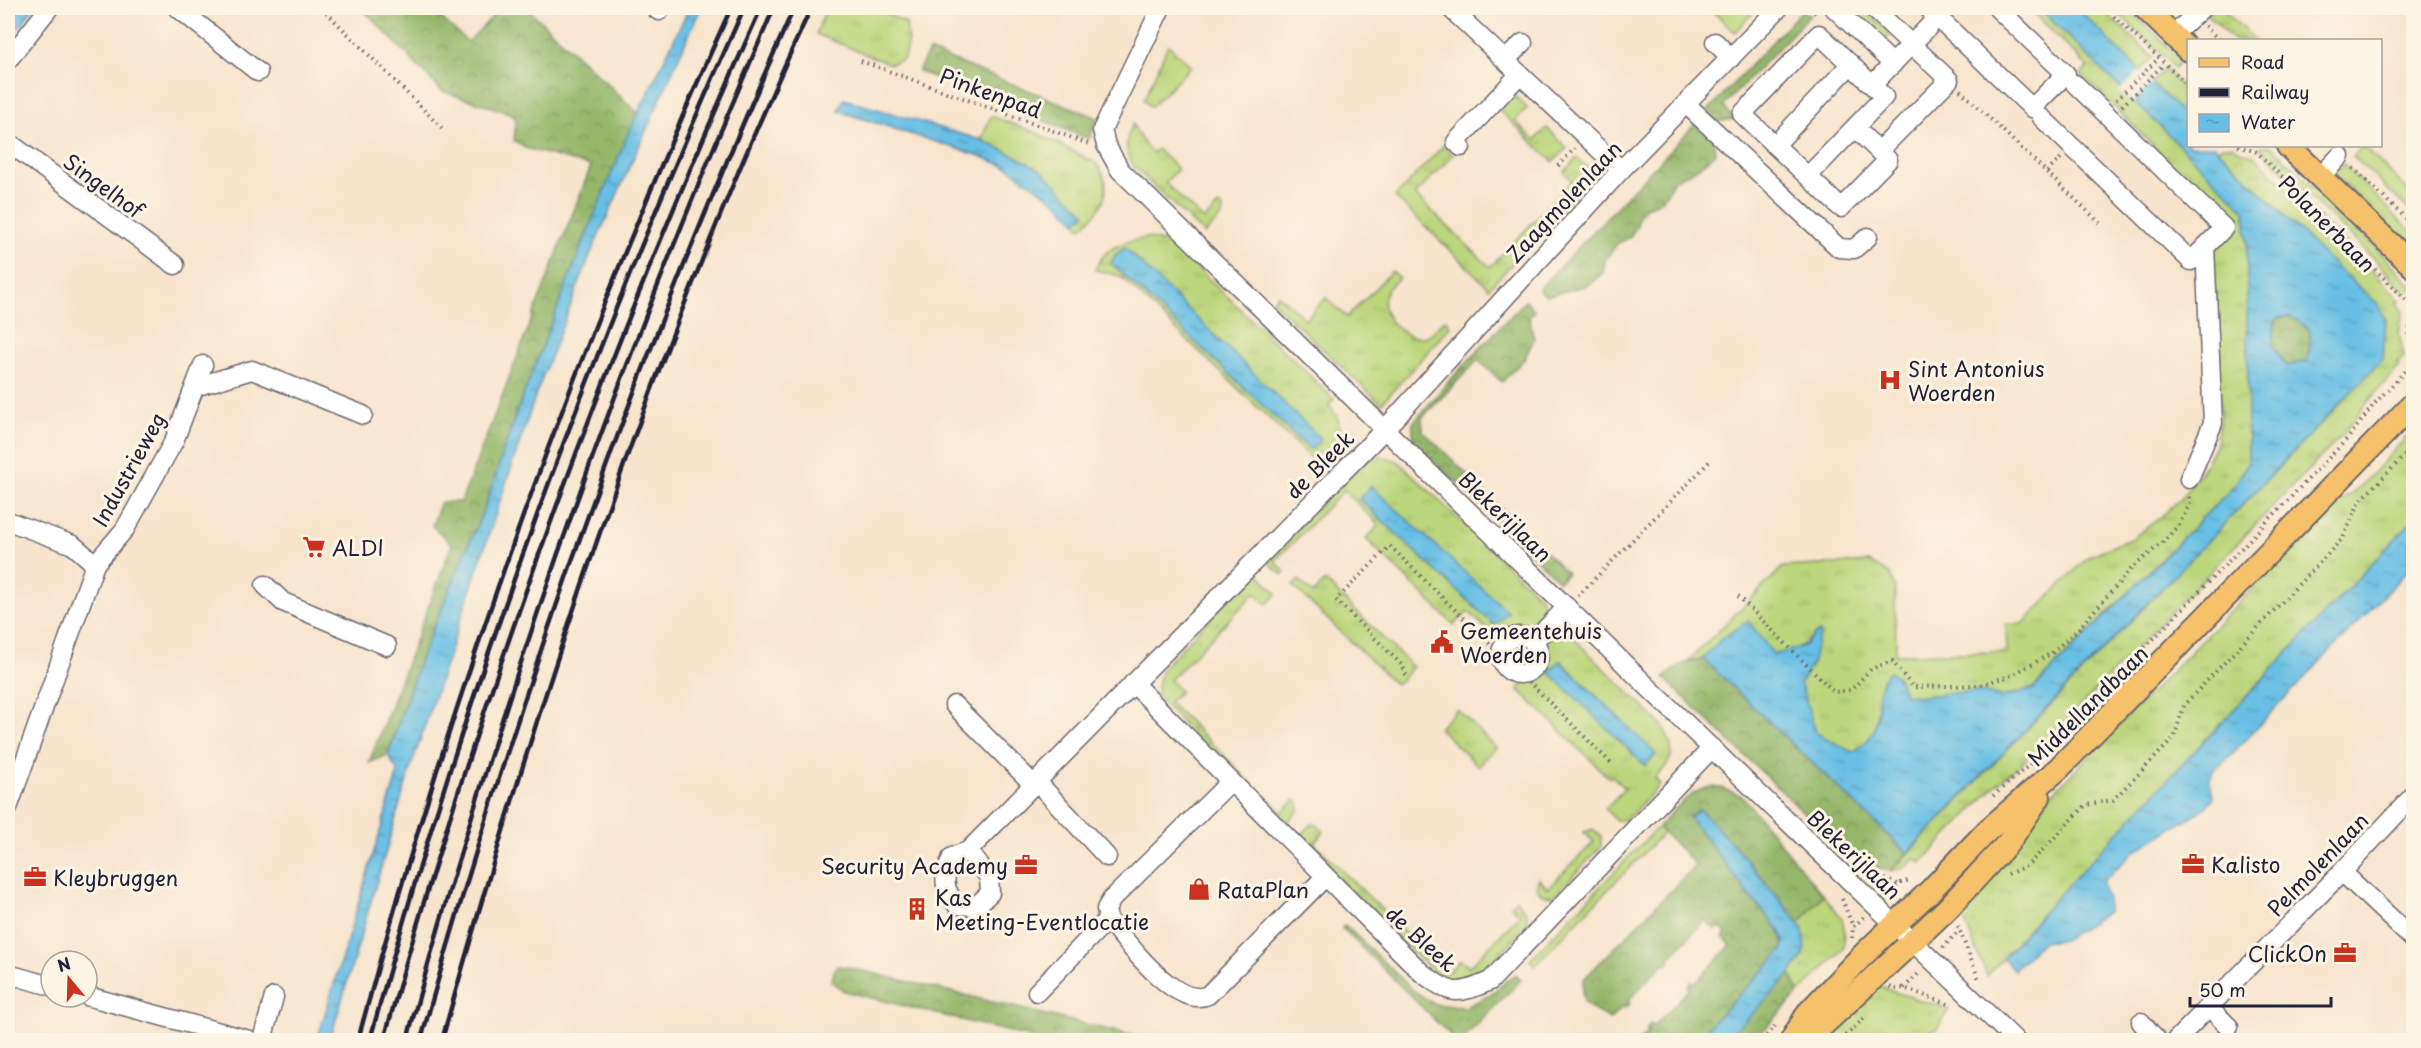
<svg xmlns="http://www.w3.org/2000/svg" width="2421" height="1048" font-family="'Playpen Sans',sans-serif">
  <defs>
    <pattern id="grass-tufts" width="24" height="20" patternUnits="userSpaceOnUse" patternTransform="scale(1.5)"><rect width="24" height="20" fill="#bcd67b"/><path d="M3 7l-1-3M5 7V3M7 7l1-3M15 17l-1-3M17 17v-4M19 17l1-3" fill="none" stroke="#a1b76b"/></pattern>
    <pattern id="forest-crowns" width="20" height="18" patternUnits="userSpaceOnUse" patternTransform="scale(1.5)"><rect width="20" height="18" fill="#95b76b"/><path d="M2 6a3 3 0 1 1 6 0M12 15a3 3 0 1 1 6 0" fill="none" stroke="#799459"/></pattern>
    <pattern id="water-ripples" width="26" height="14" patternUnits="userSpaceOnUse" patternTransform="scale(1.5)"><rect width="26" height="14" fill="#68bfe5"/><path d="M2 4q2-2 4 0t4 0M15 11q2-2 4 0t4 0" fill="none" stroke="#559bbb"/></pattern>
  </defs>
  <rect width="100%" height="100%" fill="#fcf5e5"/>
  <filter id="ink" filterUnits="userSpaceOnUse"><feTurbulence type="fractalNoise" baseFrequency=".0167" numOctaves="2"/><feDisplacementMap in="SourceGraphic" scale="12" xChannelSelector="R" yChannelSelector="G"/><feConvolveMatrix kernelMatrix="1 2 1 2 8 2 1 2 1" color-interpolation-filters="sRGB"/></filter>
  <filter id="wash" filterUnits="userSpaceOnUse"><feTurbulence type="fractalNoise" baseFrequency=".008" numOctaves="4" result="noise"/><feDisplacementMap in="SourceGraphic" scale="24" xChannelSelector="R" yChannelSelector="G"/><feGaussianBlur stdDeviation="1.35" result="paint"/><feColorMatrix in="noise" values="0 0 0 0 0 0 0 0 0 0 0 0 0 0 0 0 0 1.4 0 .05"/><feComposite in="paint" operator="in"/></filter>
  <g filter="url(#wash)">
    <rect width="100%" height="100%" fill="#f7e4cc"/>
    <g fill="url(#grass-tufts)" stroke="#6f7c5b" stroke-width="1.5" fill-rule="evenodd">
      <polygon points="826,8 874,8 906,23 908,41 904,59 890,64 816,34"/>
      <polygon points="1709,8 1757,8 1735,32"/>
      <polygon points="1847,8 1864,8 1891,34 1883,42"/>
      <path d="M2028,8H2039L2245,210L2247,242L2248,462L2235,485L2033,688L2002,697L1977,691L1924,696L1905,695L1897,677L1882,679L1875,729L1866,745L1852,752L1816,733L1800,683L1812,664L1818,639L1815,634C1786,667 1756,650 1720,640L1703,659L1688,661L1783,567L1869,562L1890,574L1895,588L1896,654L2007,652L2006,624H2023L2089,556L2133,538L2162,516L2185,494L2204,467L2216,443L2220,418L2213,252C2223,243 2233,237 2228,224L2118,110L2081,75L2088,67Z"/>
      <polygon points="2077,8 2101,8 2153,57 2140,71"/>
      <polygon points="2113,8 2127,8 2182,60 2175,68"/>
      <polygon points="2213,8 2221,8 2255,40 2234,40 2207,14"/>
      <polygon points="1168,45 1191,66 1151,107 1144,100"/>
      <path d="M2165,69C2184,88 2188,92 2188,119L2152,83Z"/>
      <polygon points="1513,94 1527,108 1515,121 1535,140 1547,128 1567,148 1553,162 1498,109"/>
      <path d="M991,116L1035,132L1096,163C1117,189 1102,210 1081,228L1076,222L1085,213L1016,156L981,140Z"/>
      <path d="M1133,124C1138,136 1144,145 1153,153L1157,149L1178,169L1165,183L1204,220L1219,205L1223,209L1222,216L1204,234L1134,167C1125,151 1124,141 1133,124Z"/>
      <polygon points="1443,146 1453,155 1415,195 1490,267 1572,181 1564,172 1577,158 1592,172 1592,179 1489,288 1395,197"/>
      <polygon points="2222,146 2234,146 2239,150 2253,155 2368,265 2400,301 2397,303 2403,312 2399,334 2404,357 2397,363 2400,366 2370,399 2343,434 2040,748 1997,784 1921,863 1916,859 1904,868 1891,871 2383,359 2386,320 2378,304 2335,266 2218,149"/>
      <polygon points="2261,146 2271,146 2384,255 2413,288 2406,294 2376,261 2259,147"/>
      <polygon points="2363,146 2413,195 2413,214 2353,156"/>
      <polygon points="2343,164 2413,233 2413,249 2333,174"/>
      <path d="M1148,238L1171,245L1184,255L1334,399L1329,405C1351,431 1337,444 1317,464L1120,276L1095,270C1103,247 1126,240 1148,238Z"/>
      <path d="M1392,271L1399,278C1395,282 1388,287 1386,292C1374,313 1406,344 1427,336C1433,333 1440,324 1445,319L1451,326L1381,404L1272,301L1278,295L1305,319L1326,298L1347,317Z"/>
      <polygon points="2413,430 2413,520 2053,901 1987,976 1965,922 1956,906 2045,801 2325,514 2363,484"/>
      <path d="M1381,456L1398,461L1541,598C1551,617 1512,634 1499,641L1468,611L1454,625L1366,539L1379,525L1344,490L1275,561L1285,572L1282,575L1266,560L1364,461ZM1365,494L1508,612L1494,625L1359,499Z"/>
      <path d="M1256,571L1277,594L1267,604L1255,593L1170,680L1180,691L1169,702L1282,812L1295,800L1299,804V810L1283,827L1158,698C1156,685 1158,677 1164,666Z"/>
      <polygon points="1299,580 1313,594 1325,581 1413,667 1396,685 1293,586"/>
      <path d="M1561,626L1663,726C1676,752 1675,759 1655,778L1660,785L1626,820H1616L1605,809L1625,788L1612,776L1609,778L1518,689L1548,659L1543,644ZM1561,661L1656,755L1645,765L1550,672Z"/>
      <polygon points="1457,709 1496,748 1478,766 1439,728"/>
      <path d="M1312,824L1317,825L1324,832L1314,843L1447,973L1460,960L1469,967L1520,915L1511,906L1516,900L1527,913V924C1504,947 1477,993 1441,979L1296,840Z"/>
      <polygon points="1658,827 1663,833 1535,965 1529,960"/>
      <polygon points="1593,829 1601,836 1601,847 1554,896 1543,895 1536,888 1538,878 1548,888 1594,842 1584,832"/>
      <polygon points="1823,895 1842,918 1845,934 1843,949 1799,993 1790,973 1797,965 1802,927 1799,923"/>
      <polygon points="1880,985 1888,990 1949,1009 1937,1029 1932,1029 1917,1040 1826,1040"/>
    </g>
    <g fill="url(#forest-crowns)" stroke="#5c6c53" stroke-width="1.5">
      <polygon points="362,8 430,8 468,42 501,8 527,8 638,113 580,250 513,422 486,504 421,657 388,755 369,763 452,544 432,526 441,502 461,502 591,166 525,148 514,141 516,119 510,113 442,91"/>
      <polygon points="1803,9 1810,15 1723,106 1735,119 1715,122 1706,113"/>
      <polygon points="929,51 1098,118 1089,139 918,71"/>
      <path d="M1697,122L1714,139L1715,153C1702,165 1690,175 1673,180C1669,193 1661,204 1647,206L1638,217L1637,226L1629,238L1618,243L1605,260L1603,273L1588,285L1546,296L1539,289Z"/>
      <polygon points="1526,300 1534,311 1529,317 1534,339 1525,358 1502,382 1478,360 1422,418 1423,431 1567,573 1559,581 1413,441 1413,423 1451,379"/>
      <path d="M2290,316L2310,330V348L2307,361L2287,366C2270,348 2270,341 2277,318Z"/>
      <path d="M1703,659L1907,853L1891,871L1874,868L1827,835L1664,678C1676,666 1686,661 1703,659Z"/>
      <path d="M1711,787L1721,788L1742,796L1823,895L1799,923L1740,852L1699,809C1715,838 1730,870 1750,897C1763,912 1786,928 1783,950L1696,1040H1640L1649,1031L1646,1029L1651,1024L1654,1026L1690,988L1688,986L1692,981L1695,983L1731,945L1723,937L1726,933L1719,927L1716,930L1705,920L1669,958L1671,961L1667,965L1664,963L1628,1001L1630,1004L1625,1008L1623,1006L1610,1019C1590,1009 1577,1004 1584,979L1696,865L1658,827C1673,812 1689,790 1711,787Z"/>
      <polygon points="1345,925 1414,991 1434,1004 1465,1007 1488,996 1515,974 1521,980 1462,1040 1455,1040 1342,928"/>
      <polygon points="836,966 847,967 1151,1040 1042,1040 844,991 831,981"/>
      <polygon points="1790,973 1799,993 1754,1040 1725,1040"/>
    </g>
    <g fill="url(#water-ripples)" stroke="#457090" stroke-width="1.5" fill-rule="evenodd">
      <polygon points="8,8 33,8 23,23 8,38"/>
      <polygon points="689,8 701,8 591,253 536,394 410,770 330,1040 317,1040 398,772 388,755 421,657 486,504 513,422 580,250 627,136"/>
      <path d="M2039,8H2077L2188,119V146H2215L2335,266L2378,304L2386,320L2383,359L1907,853L1703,659L1720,640L1748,621L1774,655L1804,646L1815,634L1820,632L1821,635L1818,639L1812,664L1800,683L1816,733L1852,752C1894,730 1866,695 1889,671L1897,677L1905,695L1924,696L1977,691L2002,697L2033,689L2235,485L2248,462L2247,242L2245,210ZM2290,316L2310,330V348L2307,361L2287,366C2270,348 2270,341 2277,318Z"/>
      <polygon points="844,99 981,140 1016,156 1041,170 1085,213 1076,222 1057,202 1009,168 980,156 838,111"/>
      <polygon points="1125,248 1321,439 1312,449 1309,449 1111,263 1115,255"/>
      <polygon points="1371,486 1508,612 1494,625 1359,499"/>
      <path d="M2413,520V565L2222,764L2214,769L2210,779L2213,798L2205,808L2135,851L2103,881C2103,893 2110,900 2108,912L2063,940L2042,942L2014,970L2003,958L2053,901Z"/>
      <polygon points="1560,661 1656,754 1645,766 1549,672"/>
      <path d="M1699,809L1740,852L1802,927C1805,936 1806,946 1803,955C1796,974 1742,1023 1725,1040H1696L1783,950L1784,941L1781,932L1749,895L1689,817Z"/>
    </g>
    <polygon fill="#f7e4cc" points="2140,71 2152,83 2131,103 2119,91"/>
  </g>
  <g filter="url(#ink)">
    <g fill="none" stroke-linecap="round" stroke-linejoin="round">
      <g stroke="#6d666e" stroke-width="21">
        <g id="minor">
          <polyline points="178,8 258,72"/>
          <polyline points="655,8 659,11"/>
          <polyline points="1161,8 1102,130 1106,145 1120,170 1649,688 2015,1040"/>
          <polyline points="1450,8 1621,170"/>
          <polyline points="1834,8 1893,64"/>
          <polyline points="1873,8 1949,80 1879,151"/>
          <polyline points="1928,8 2032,108 2066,74 1997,8"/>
          <polyline points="2173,35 2202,8"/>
          <polyline points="1715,42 1731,58"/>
          <polyline points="8,60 49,8"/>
          <polyline points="1505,60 1523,43"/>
          <polyline points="1686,104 1839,248 1854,249 1868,237"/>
          <polyline points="2042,118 2191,261 2224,228 2075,84"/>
          <polyline points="1855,128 1888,160 1841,208 1742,114 1819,34 1872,85"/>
          <polyline points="8,142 175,265"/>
          <polyline points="1775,145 1851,64"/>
          <polyline points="1461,147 1456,142 1520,74"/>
          <polyline points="1808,176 1884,97 1872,85 1938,17"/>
          <polyline points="2320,177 2340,156"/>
          <polyline points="195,387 252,370 363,415"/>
          <polyline points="2189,479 2213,423 2205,247"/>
          <polyline points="8,521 73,545 95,564 125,529 174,441 203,365"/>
          <polyline points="265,585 283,602 387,646"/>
          <circle cx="1520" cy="655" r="19"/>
          <polyline points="1533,642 1567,607"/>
          <path d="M1133,683L1422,973C1452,995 1455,996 1490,981L1712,748"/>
          <polyline points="954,705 1034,785"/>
          <path d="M1231,781L1112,899L1106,909L1108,919C1125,940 1176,1010 1208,995L1325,877"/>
          <polyline points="1037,782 1107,857"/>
          <polyline points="8,808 95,564"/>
          <path d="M968,851L989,877L990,893L976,906L957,905C942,888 943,878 952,857L968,851L1385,429L1621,170L1779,8"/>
          <polyline points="2342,872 2414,940"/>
          <polyline points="8,974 51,986"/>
          <polyline points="1037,992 1108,919"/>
          <polyline points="87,996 249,1040"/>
          <polyline points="2209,1007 2229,1027"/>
          <polyline points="2141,1022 2157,1040"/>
          <polyline points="262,1040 274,997"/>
          <polyline points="2176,1040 2342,872 2414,795"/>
        </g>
      </g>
      <g stroke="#6d666e" stroke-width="26">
        <g id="major">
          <polyline points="2145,8 2188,50"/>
          <polyline points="2288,146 2414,267"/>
          <polyline points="1792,1040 1808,1013 1860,958 1929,892 1988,830 2059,768 2414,403"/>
          <polyline points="1807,1040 1947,909 2008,843 2039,797"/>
        </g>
      </g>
      <g stroke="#6d666e" stroke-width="4" stroke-dasharray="1.5 4.5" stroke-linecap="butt">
        <polyline points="322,8 442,128"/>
        <polyline points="1810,8 1818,15"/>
        <polyline points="2105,8 2184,81 2188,89"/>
        <polyline points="2205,26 2219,40"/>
        <polyline points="861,61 1089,144"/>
        <polyline points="1960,90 2100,223"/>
        <polyline points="2116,100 2158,59"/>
        <polyline points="2122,106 2164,64"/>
        <polyline points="2238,146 2257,152 2414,308"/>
        <polyline points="1558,166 1575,148"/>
        <polyline points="2353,168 2414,226"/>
        <polyline points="2047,172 2061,158"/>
        <path d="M2414,310C2408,327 2408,340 2414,358"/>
        <polyline points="1578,596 1712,459"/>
        <polyline points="1738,596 1834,692 1851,690 1871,669 1892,661 1913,687 1980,685 2012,675 2052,653 2079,628 2132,568 2163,542 2179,525 2190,504 2190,495"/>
        <polyline points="1520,673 1612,764"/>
        <polyline points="1406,675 1403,666 1336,600 1390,546 1501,655"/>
        <polyline points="2099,695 2349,437 2375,403 2414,362"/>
        <polyline points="1993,796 2035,760"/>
        <polyline points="1868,873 1898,884"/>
        <polyline points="2008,874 2028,865 2086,805 2113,800 2174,738 2184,705 2343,538 2360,501 2414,446"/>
        <polyline points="1887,895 1898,884 1910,880"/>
        <polyline points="1842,899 1853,927"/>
        <polyline points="1958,926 1979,980"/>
        <polyline points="1852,938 1853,927 1864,917"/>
        <polyline points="1943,948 1959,930"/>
        <polyline points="1890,987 1893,989 1904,988 1951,1005"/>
        <polyline points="1904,988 1921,971"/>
        <polyline points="1762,1040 1775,1026"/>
        <polyline points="1841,1040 1864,1018"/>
      </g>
      <use href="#minor" stroke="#fff" stroke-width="18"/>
      <use href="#major" stroke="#f5c16b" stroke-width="22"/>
      <g stroke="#22223b" stroke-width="4.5">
        <path d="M358,1040C453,687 579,340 731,8"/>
        <path d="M370,1040C466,687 593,342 744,8"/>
        <path d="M384,1040C482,687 610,342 761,8"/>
        <path d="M407,1040C503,687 626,342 774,8"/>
        <path d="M421,1040C519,687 643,342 794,8"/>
        <path d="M442,1040C540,689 657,339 811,8"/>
      </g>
    </g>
  </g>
  <defs>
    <g id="hospital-bare" transform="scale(1.8)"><path d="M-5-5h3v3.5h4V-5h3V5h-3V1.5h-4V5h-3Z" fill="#c8321e" stroke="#fcf5e5" stroke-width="2.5" paint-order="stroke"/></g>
    <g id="supermarket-bare" transform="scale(1.8)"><path d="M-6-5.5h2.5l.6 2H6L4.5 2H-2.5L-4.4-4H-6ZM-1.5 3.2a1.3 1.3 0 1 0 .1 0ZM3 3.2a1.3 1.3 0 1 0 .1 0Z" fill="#c8321e" stroke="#fcf5e5" stroke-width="2.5" paint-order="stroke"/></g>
    <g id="civic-bare" transform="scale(1.8)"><path d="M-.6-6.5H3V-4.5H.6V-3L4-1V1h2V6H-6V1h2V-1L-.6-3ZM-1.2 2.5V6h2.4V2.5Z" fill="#c8321e" stroke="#fcf5e5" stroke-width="2.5" paint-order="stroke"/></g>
    <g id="office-bare" transform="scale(1.8)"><path d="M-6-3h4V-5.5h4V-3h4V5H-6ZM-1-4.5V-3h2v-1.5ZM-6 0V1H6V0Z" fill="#c8321e" stroke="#fcf5e5" stroke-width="2.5" paint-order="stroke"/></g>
    <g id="shop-bare" transform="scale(1.8)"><path d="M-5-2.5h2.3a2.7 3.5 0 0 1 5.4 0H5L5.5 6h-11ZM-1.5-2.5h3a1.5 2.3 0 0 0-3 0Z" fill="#c8321e" stroke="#fcf5e5" stroke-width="2.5" paint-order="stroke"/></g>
    <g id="building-bare" transform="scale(1.8)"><path d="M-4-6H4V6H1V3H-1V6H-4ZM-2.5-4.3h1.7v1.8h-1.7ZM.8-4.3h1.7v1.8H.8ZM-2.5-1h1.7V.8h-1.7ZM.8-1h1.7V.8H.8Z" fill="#c8321e" stroke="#fcf5e5" stroke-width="2.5" paint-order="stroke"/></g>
  </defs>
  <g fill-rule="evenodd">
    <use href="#hospital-bare" x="1890" y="380"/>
    <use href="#supermarket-bare" x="314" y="547"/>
    <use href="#civic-bare" x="1442" y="642"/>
    <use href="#office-bare" x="2193" y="864"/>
    <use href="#office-bare" x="1026" y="865"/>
    <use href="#office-bare" x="35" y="877"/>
    <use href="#shop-bare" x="1199" y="889"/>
    <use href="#building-bare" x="917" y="909"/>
    <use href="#office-bare" x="2345" y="953"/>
  </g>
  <g text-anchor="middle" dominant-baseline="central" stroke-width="6" stroke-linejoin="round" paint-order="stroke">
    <g font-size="21" fill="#22223b" stroke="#fcf5e5">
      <text transform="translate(991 92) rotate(20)">Pinkenpad</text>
      <text transform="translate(104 185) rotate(36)">Singelhof</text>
      <text transform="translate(1563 201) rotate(-47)">Zaagmolenlaan</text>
      <text transform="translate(2328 223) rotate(45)">Polanerbaan</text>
      <text transform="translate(1319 464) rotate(-45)">de Bleek</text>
      <text transform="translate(128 469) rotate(-61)">Industrieweg</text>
      <text transform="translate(1506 516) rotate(44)">Blekerijlaan</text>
      <text transform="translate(2087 705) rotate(-45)">Middellandbaan</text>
      <text transform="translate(1855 854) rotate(43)">Blekerijlaan</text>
      <text transform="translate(2317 864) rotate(-46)">Pelmolenlaan</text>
      <text transform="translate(1422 938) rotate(42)">de Bleek</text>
    </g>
    <g font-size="21" fill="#22223b" stroke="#fcf5e5" text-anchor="start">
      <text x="1908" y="368">Sint Antonius<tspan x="1908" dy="24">Woerden</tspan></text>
      <text x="332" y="547">ALDI</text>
      <text x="1460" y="630">Gemeentehuis<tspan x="1460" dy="24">Woerden</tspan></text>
      <text x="2211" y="864">Kalisto</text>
      <text x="1008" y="865" text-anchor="end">Security Academy</text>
      <text x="53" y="877">Kleybruggen</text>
      <text x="1217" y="889">RataPlan</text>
      <text x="935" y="897">Kas<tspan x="935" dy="24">Meeting-Eventlocatie</tspan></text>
      <text x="2327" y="953" text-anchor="end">ClickOn</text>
    </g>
  </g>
  <rect width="2421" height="1048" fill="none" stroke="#fcf5e5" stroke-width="30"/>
  <rect x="2187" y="39" width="195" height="108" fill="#fcf5e5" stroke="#a5a1a1" stroke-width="1.5"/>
  <rect x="2199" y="58" width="30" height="9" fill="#f5c16b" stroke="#a5a1a1" stroke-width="1.5"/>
  <text x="2241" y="69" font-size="18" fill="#22223b">Road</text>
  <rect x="2199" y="88" width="30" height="9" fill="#22223b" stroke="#a5a1a1" stroke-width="1.5"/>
  <text x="2241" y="99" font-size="18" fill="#22223b">Railway</text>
  <rect x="2199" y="114" width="30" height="18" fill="url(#water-ripples)" stroke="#a5a1a1" stroke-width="1.5"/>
  <text x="2241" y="129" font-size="18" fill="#22223b">Water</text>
  <g transform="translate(69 979) rotate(341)"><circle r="28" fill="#fcf5e5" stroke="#a5a1a1" stroke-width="1.5"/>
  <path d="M0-4.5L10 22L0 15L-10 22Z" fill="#c8321e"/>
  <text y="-9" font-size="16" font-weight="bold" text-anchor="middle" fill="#22223b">N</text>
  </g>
  <path d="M2190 997v9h141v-9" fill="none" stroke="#22223b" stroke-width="3"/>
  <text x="2199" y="997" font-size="18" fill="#22223b" stroke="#fcf5e5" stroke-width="4.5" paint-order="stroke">50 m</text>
</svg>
